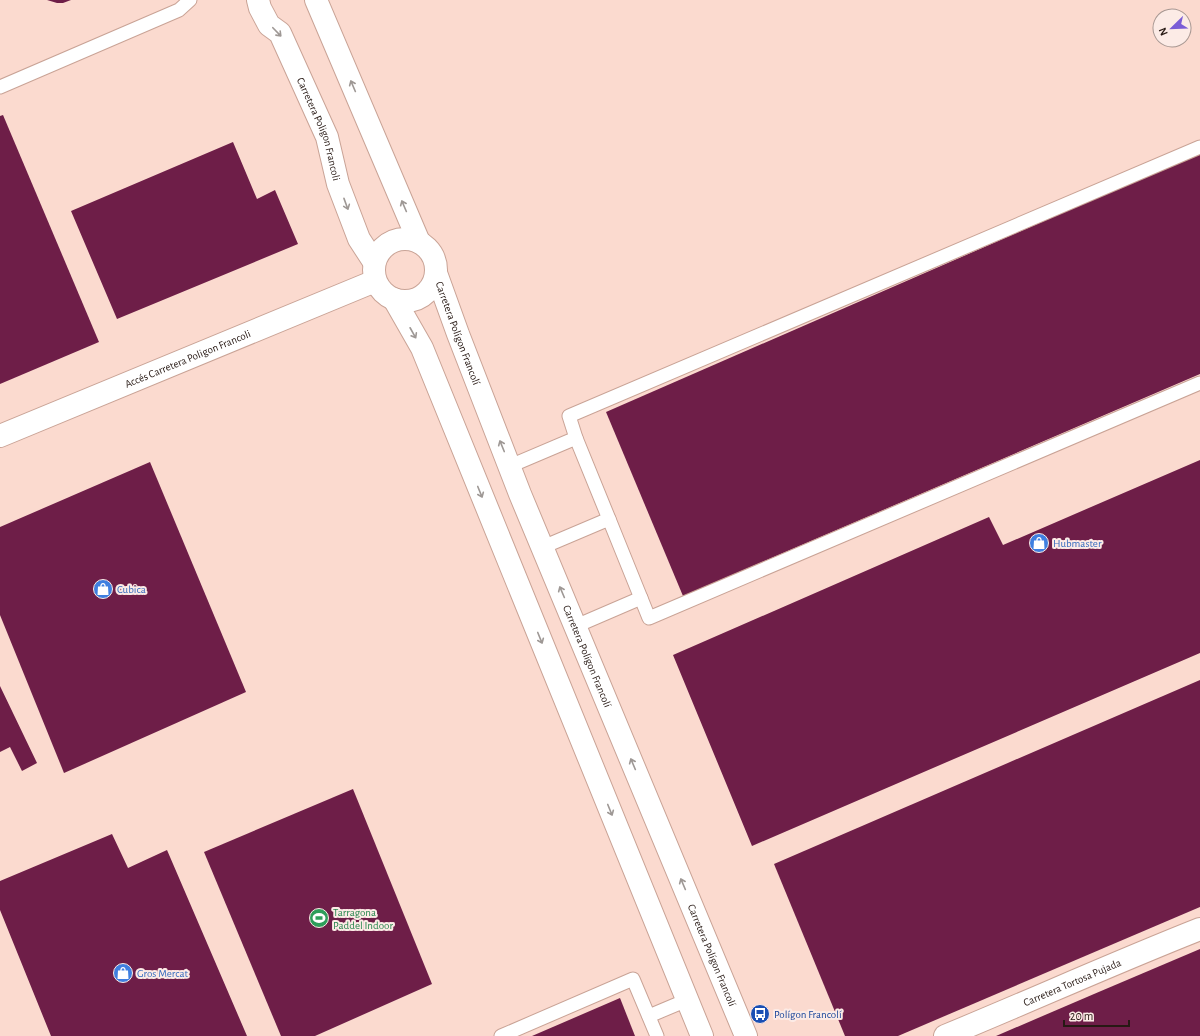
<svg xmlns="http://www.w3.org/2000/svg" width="1200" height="1036" font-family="'Alegreya Sans',sans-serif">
  <rect width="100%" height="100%" fill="#fbdacf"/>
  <g fill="#6e1e48">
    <polygon points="47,0 71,0 63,3 57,3"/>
    <polygon points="3,115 99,342 0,384 0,116"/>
    <polygon points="233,142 257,199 275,190 298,244 117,319 71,211"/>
    <polygon points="1200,153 1200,374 683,596 606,412"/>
    <polygon points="1200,460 1200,653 752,846 673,655 989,517 1003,545"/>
    <polygon points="150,462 246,692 64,773 0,615 0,527"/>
    <polygon points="1200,680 1200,907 898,1036 845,1036 774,864"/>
    <polygon points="0,686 37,763 22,771 10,747 0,752"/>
    <polygon points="353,789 432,984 315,1036 281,1036 204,852"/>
    <polygon points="112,834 128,868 167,850 247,1036 51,1036 0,910 0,881"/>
    <polygon points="1200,949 1200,1036 996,1036 1094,994"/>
    <polygon points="620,998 635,1036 532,1036"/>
  </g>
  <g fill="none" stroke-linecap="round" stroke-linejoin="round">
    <g stroke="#c9a396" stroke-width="15">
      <g id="service">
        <polyline points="0,87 179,10 190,0"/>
        <polyline points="576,438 609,519"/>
        <polyline points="510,466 576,438 569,416 1200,147"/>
        <polyline points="543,547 609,519 649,618 1200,383"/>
        <polyline points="576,626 641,598"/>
        <polyline points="649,1016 687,1000"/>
        <polyline points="501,1036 633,979 657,1036"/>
      </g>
    </g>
    <g stroke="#c9a396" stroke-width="24">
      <g id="minor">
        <path id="s1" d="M258,0L260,8L269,25L280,33L327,137L338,184L359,239L374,262"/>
        <polyline points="316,0 419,242"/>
        <circle cx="405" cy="270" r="31"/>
        <path id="s2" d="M436,273L458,334L520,494L746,1036"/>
        <polyline points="394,299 422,348 702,1036"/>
        <path id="s3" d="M0,436L375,281"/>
        <path id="s4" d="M945,1036C1030,1001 1114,963 1200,929"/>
      </g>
    </g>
    <use href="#service" stroke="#fff" stroke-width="13"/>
    <use href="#minor" stroke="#fff" stroke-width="22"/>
  </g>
  <defs><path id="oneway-shaft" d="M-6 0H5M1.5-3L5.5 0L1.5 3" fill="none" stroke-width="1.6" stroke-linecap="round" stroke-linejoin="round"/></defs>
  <g stroke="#9e9895">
    <use href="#oneway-shaft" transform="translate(277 32) rotate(46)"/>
    <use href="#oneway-shaft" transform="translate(353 86) rotate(-113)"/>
    <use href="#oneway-shaft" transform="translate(346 204) rotate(70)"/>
    <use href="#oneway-shaft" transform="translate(404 206) rotate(-113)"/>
    <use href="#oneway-shaft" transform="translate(413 333) rotate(61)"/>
    <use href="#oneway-shaft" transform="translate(502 446) rotate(-112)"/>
    <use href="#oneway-shaft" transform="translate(480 492) rotate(68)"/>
    <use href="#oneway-shaft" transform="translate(562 592) rotate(-113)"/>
    <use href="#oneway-shaft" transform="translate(540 638) rotate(68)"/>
    <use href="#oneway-shaft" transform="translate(633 764) rotate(-113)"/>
    <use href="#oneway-shaft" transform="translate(610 810) rotate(68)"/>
    <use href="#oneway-shaft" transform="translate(683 884) rotate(-113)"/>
  </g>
  <defs>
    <g id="shop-disc" transform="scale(1)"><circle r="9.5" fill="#3f7fe0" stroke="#fcebe6"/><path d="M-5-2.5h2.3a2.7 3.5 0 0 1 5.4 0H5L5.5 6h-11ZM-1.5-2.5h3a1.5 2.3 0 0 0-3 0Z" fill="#fff"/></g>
    <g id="stadium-disc" transform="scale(1)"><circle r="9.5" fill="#2e9e5b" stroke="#fcebe6"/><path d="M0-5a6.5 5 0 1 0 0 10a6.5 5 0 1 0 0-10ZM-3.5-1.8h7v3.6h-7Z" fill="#fff"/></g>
    <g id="bus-disc" transform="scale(1)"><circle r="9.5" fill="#1a4fb4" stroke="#fcebe6"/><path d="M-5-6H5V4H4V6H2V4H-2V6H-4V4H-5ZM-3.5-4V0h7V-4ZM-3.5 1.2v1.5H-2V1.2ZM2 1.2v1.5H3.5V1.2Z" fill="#fff"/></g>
  </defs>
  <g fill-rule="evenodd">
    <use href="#shop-disc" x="1039" y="543"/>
    <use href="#shop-disc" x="103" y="589"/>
    <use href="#stadium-disc" x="319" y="918"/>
    <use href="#shop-disc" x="123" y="973"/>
    <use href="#bus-disc" x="760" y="1014"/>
  </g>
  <g text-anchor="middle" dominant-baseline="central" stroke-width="4" stroke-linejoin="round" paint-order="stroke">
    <g font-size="11" fill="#271914" stroke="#fcebe6">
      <text stroke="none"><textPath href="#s1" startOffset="145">Carretera Poligon Francoli</textPath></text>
      <text stroke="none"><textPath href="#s2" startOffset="64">Carretera Polígon Francolí</textPath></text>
      <text stroke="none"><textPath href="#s3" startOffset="203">Accés Carretera Poligon Francoli</textPath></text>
      <text stroke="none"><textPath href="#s2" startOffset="412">Carretera Polígon Francolí</textPath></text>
      <text stroke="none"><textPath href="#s2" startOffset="736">Carretera Polígon Francolí</textPath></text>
      <text stroke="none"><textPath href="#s4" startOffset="138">Carretera Tortosa Pujada</textPath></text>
    </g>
    <g font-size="11" fill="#366cbe" stroke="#fcebe6" text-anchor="start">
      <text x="1053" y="543">Hubmaster</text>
      <text x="117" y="589">Cubica</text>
      <text x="137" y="973">Gros Mercat</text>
    </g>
    <g font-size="11" fill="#27864d" stroke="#fcebe6" text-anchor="start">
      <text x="333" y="912">Tarragona<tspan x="333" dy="13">Paddel Indoor</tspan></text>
    </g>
    <g font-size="11" fill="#164399" stroke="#fcebe6" text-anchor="start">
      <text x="774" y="1014">Polígon Francolí</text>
    </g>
  </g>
  <g transform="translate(1172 28) rotate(247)"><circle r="19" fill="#fcebe6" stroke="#a79792"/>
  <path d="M0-3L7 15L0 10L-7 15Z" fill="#7b5cd6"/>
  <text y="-6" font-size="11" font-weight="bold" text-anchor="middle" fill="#271914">N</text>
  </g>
  <path d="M1064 1020v6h65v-6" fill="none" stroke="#271914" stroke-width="2"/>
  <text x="1070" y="1020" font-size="12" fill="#271914" stroke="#fcebe6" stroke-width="3" paint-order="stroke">20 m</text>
</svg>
